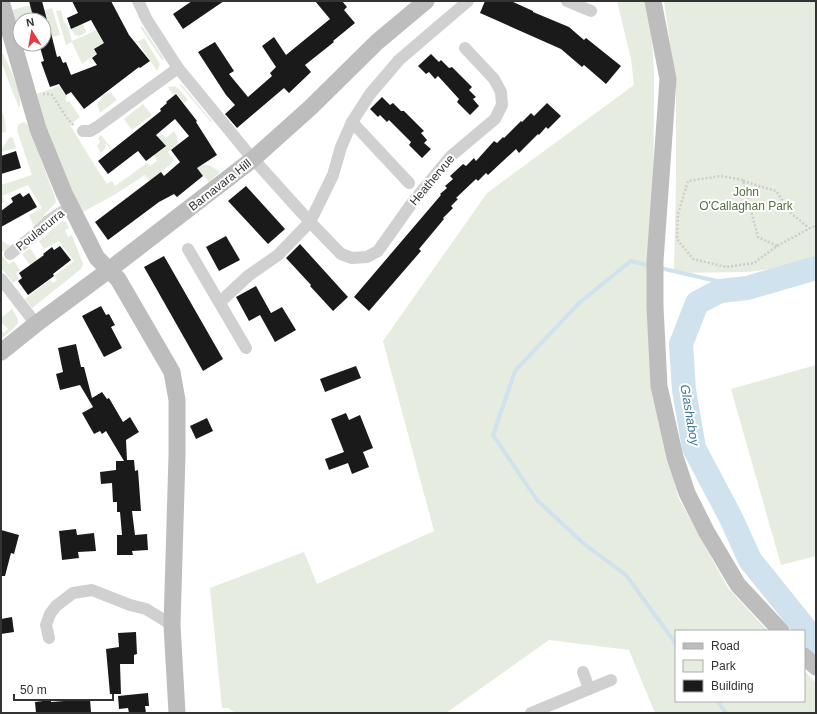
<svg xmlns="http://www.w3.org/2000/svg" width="817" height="714" font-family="Arial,sans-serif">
  <rect width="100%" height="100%" fill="#fff"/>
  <g fill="#e6ecdf">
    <polygon points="617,1 648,1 650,11 654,71 653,271 655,388 678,497 728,588 768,631 676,631 676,701 804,701 804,670 816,683 816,713 655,713 629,650 549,640 446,713 236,713 228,708 222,708 210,588 304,552 317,584 434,531 383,341 487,193 634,85 631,59"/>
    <polygon points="664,1 816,1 816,264 747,272 674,273 676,177 676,85"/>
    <polygon points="31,5 34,17 25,19 25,20 20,20 20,41 12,10"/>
    <polygon points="52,8 60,35 52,37 46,14 41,11"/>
    <polygon points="61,10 64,23 66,22 72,41 97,30 112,42 82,64 72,42 66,45 56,11"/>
    <polygon points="81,19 86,31 85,33 80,36 75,35 71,29 77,26 75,22"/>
    <polygon points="142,26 164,59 162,60 140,27"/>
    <polygon points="144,38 160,64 157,71 138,42"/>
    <path d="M1,50C6,60 26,99 19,108L1,62Z"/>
    <polygon points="181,84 212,121 211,122 180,85"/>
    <polygon points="60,86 67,97 65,99 67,102 69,101 80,117 70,125 95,166 107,184 112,181 115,186 147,163 150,166 157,161 150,148 155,139 162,134 166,138 174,131 177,136 178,145 168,152 174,161 155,177 164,188 159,192 145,175 114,195 81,213 43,127 36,94"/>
    <polygon points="174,86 178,88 188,100 184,103 176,93 173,95 168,87"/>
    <polygon points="110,92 117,100 100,113 97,103 103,98 101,96"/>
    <polygon points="143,104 152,115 132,130 124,119"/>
    <polygon points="1,110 5,120 6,132 1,133"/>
    <polygon points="24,122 28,125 55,197 56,202 34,226 29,215 42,208 28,185 2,196 5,202 1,204 1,185 32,175 17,130 19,124"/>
    <polygon points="101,135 111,148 110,149 106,143 105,149 101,153 97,146 100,142 98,138"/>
    <polygon points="11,137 13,138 16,148 1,152 1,150 9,138"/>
    <polygon points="200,165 209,165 220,172 209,182 196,167"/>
    <polygon points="62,221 66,222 69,228 65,230 68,237 72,235 83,264 81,269 32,308 25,299 50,280 53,283 57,280 54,276 74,261 59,241 44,249 39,241"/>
    <polygon points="1,240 10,246 1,253"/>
    <polygon points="30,248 39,262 31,267 22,254"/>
    <polygon points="1,254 9,264 14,261 20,270 16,274 19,279 13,283 2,269 1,270"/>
    <polygon points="12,309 18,319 18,323 13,329 1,339 1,330 4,333 8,329 2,323 1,324 1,318"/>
    <polygon points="816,365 816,556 781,565 731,389"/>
  </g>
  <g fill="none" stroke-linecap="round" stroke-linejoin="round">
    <g stroke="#cfe2ee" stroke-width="4">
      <polyline points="651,266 631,261 579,303 515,371 493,435 537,500 584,544 626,575 676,644"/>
      <polyline points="660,268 747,288"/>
      <polyline points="717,701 726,713"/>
    </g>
    <polyline stroke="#cfe2ee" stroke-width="24" points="816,268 747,288 720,291 697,303 681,344 684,390 694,448 731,518 750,560 816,642"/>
  </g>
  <g fill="#1a1a1a">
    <polygon points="29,1 42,1 47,20 34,20"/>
    <polygon points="72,1 111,1 129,35 150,61 140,68 139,67 84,109 71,92 66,95 59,84 50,87 41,62 44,61 39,44 44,44 44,22 48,21 57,57 60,56 63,63 66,62 71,75 97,65 92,58 97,54 94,49 104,43 91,20 71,29 67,18 78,13"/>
    <polygon points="192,1 224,1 183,29 173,14"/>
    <polygon points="315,1 342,1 347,7 344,10 355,23 333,41 334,42 305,65 311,72 289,93 284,88 237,128 225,114 235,105 226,95 198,52 215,42 234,71 229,74 248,97 272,76 270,73 276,67 262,46 274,37 286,55 330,19"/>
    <polygon points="485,1 511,1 533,11 533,12 569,27 584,40 586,38 621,66 606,84 584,65 582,67 561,49 480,13"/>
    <polygon points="431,54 439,62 441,60 449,68 452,67 472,87 469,90 476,97 473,99 479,106 470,115 457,102 459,99 438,76 435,79 429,72 426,74 418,66"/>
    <polygon points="176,94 197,121 196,122 217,155 197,168 203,176 177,197 174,194 159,202 108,240 95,222 161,172 164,176 180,162 171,150 189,136 175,119 156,135 166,146 146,161 138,151 108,174 98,161 161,111 160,109 167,103 166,102"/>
    <polygon points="382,97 390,105 393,103 401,111 404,111 424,131 421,133 427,140 424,143 431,149 422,158 409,145 411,142 389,120 387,122 380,115 378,117 370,109"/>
    <polygon points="547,103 561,116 548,129 546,127 539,135 538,134 519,153 516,149 488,175 486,173 478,181 476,179 456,198 458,199 451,206 453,208 443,218 444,219 419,249 421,251 369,311 354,297 441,195 440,194 447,188 445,186 453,179 450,176 463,164 466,166 474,158 476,161 494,141 497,143 503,137 504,138 521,121 522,122 531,113 534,116"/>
    <polygon points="16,151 21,168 1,174 1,156"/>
    <polygon points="246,186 285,229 268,244 228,201"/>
    <polygon points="20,193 23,197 29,193 37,207 1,227 1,211 13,202 11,198"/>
    <polygon points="226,236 240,260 219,271 206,247"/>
    <polygon points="300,244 348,297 333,311 310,286 311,285 286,258"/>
    <polygon points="60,246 71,260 53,274 54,276 28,295 18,281 22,278 19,273 44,255 43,254 52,247 54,250"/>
    <polygon points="164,256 223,359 203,371 144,267"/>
    <polygon points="256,286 271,313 282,307 296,330 275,342 260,315 249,321 236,297"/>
    <polygon points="101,306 106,315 109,314 115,325 111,327 122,348 104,357 82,316"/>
    <polygon points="76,344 81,367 84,367 92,398 102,392 107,399 109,398 123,422 130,417 139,432 126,440 127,460 134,460 135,471 138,470 141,511 132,511 135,535 147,534 148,550 132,551 133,555 117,555 117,535 122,535 120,512 117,512 117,502 113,502 112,483 101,484 100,472 116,470 116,461 124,461 106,431 102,434 100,431 94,434 82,413 93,407 80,385 60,390 56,374 63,372 58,348"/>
    <polygon points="356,366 361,378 325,392 320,379"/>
    <polygon points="346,413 349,420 360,415 373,448 363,452 369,467 352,474 348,463 329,470 325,459 344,452 331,419"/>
    <polygon points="207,418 213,431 196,439 190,426"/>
    <polygon points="76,529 77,535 94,533 96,551 78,552 79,558 62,560 59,531"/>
    <polygon points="1,530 19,535 14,554 11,553 5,576 1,576"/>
    <polygon points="12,617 14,632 1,634 1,619"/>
    <polygon points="136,632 137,654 134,655 134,664 120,664 121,694 110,694 106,649 119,647 118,633"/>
    <polygon points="148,693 149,706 145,706 146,713 129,713 128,708 119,709 118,696"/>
    <polygon points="90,699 91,712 36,713 35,702 51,700 51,702"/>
  </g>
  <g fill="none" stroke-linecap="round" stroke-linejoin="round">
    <g stroke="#cdcdcd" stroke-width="2.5" stroke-dasharray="2 2" stroke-linecap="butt">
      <polyline points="43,94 49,94 52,95 67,118 74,126"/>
      <polyline points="743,181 776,191 792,214 809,228"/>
      <polyline points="777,246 758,237 743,180 721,176 688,181 678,214 677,239 693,259 726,267 754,263 777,246 812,227 816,226"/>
    </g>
    <g stroke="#d0d0d0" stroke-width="12">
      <polyline points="138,1 147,20 178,68 247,152 310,222 341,254 352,258 367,257 378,251 412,203 451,156 495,119 502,105 501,92 494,79 465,48"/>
      <polyline points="567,1 591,11"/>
      <polyline points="352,122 409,183"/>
      <polyline points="83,131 90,131 97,127 178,68"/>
      <polyline points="188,249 246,348"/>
      <polyline points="10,254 34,235 48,221 71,206"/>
      <polyline points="1,279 36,324"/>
      <polyline points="220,302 248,276 278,255 310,222 333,175 341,147 352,122 370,94 399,60 468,1"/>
      <polyline points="49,638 46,625 50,614 56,606 73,593 92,590 130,605 146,609 172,625"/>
      <polyline points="583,672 589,689"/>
      <polyline points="531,713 611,680"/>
    </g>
    <g stroke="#bdbdbd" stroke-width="17">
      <polyline points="1,1 38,129 64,193 97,258 118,279 172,372 177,400 177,456 172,625 177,713"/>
      <polyline points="653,1 668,79 655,261 655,307 659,386 675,457 687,493 706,531 738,585 781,631"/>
      <polyline points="1,352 36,324 109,270 253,159 310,108 377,42 426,1"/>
      <polyline points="804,656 816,667"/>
    </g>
  </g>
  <g text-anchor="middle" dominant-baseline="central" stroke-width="4" stroke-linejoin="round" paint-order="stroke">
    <g font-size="12" fill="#333" stroke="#fff">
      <text transform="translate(432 180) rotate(-50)">Heathervue</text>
      <text transform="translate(220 185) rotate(-38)">Barnavara Hill</text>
      <text transform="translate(40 230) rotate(-39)">Poulacurra</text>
    </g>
    <g font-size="12" fill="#56703f" stroke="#fff">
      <text x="746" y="192">John<tspan x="746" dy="14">O'Callaghan Park</tspan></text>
    </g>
    <g font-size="13" font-style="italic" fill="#3f7597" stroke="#fff">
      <text transform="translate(690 415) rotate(80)">Glashaboy</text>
    </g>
  </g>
  <rect width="817" height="714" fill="none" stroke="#333333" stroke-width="4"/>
  <rect x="675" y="630" width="130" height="72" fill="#ffffff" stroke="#adadad"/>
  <rect x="683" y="643" width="20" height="6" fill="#bdbdbd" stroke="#adadad"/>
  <text x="711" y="650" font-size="12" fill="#333333">Road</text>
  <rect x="683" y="660" width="20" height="12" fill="#e6ecdf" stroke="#adadad"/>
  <text x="711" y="670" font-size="12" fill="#333333">Park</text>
  <rect x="683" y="680" width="20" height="12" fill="#1a1a1a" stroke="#adadad"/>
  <text x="711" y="690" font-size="12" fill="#333333">Building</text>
  <g transform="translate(32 32) rotate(349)"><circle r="19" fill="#ffffff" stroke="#adadad"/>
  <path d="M0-3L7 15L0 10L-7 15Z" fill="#e63946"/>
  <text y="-6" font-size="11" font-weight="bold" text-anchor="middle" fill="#333333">N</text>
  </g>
  <path d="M14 694v6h99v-6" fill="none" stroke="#333333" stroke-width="2"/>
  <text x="20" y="694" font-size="12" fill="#333333" stroke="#ffffff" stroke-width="3" paint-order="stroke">50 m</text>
</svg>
